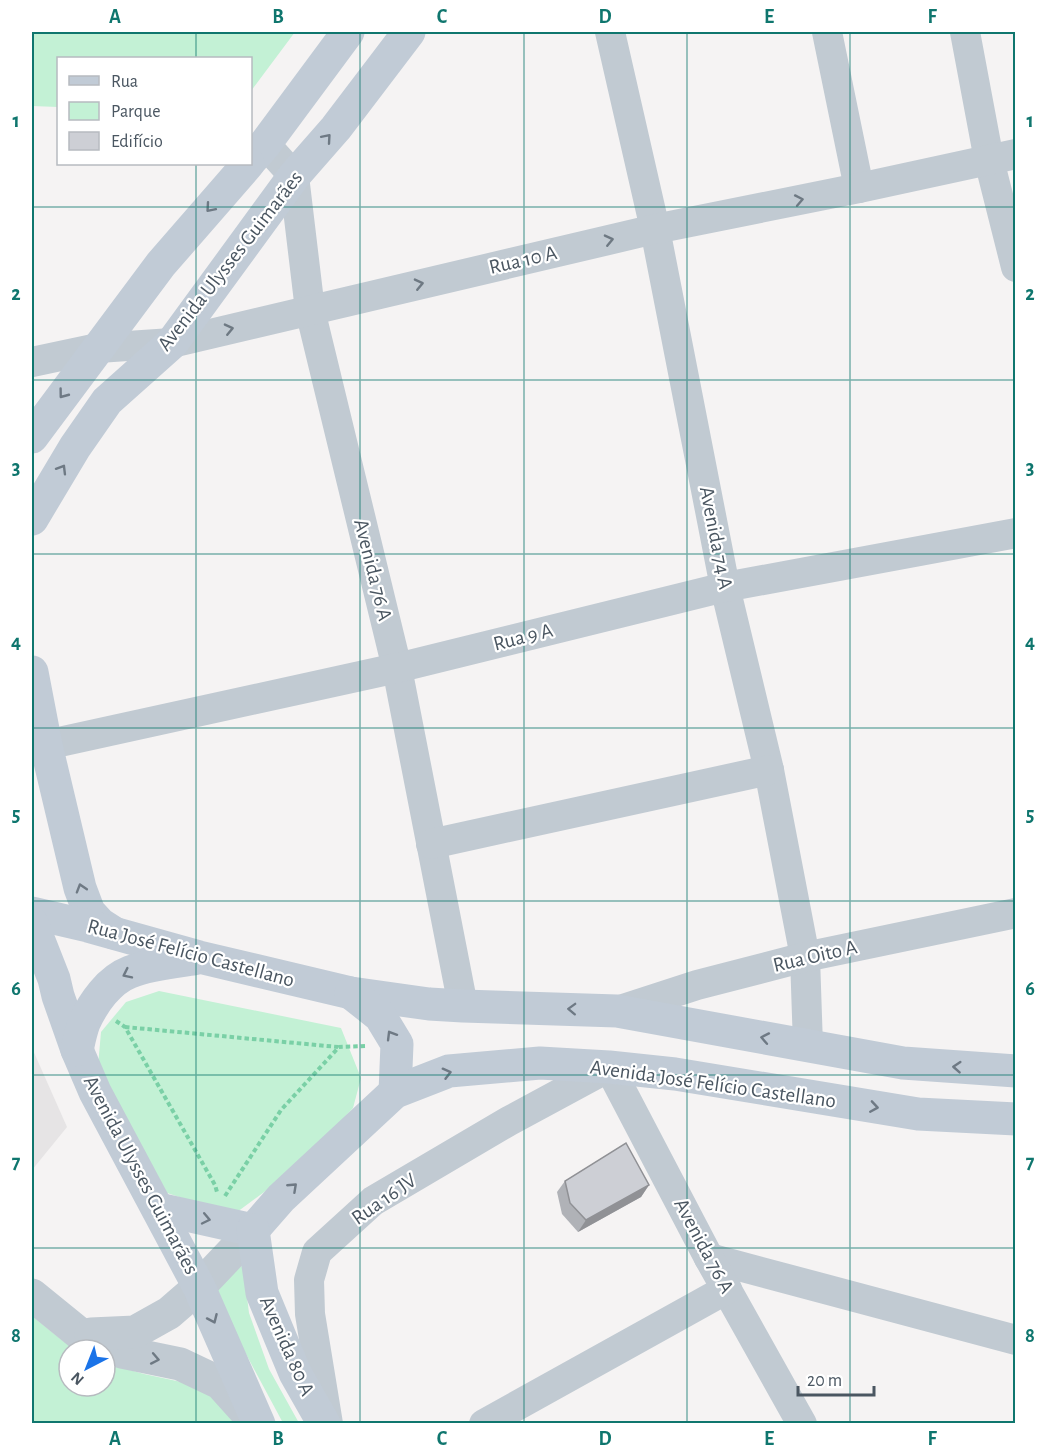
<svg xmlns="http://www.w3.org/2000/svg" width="1047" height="1455" font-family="'Alegreya Sans',sans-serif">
  <rect width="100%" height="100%" fill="#f5f3f3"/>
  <polygon fill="#e6e4e5" points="32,1048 67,1127 32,1170"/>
  <g fill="#c3f1d5">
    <polygon points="32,32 295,32 251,91 250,58 58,58 58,107 32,106"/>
    <polygon points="159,991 341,1028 361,1078 353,1108 301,1165 233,1215 167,1193 98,1066 101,1032 126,1002"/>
    <polygon points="243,1265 249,1313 269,1369 299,1423 283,1423 225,1315 213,1288"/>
    <polygon points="32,1316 63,1341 79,1350 69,1350 69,1386 105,1386 105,1363 144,1374 186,1383 220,1400 242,1423 32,1423"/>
  </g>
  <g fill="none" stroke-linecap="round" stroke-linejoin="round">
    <g stroke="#7ad0a6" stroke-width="4" stroke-dasharray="4.5 3" stroke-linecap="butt">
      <polyline points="116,1021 125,1027 215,1185 217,1192"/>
      <polyline points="125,1027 338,1047"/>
      <polyline points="225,1196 281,1110 339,1047 365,1046"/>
    </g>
    <g stroke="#c1cad2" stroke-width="30">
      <polyline points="610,32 655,229 725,587 769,770 805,957 808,1046"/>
      <polyline points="827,32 859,188"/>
      <polyline points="965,32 989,160 1016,267"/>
      <polyline points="265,144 294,176 310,310 397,668 463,1006"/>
      <polyline points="32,362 98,348 172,343 655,229 859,188 1016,154"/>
      <polyline points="32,748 397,668 725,587 1016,533"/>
      <polyline points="431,844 769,770"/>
      <polyline points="617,1011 697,985 805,957 1016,913"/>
      <polyline points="709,1258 1016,1340"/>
      <polyline points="328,1424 310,1314 309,1280 317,1252 373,1201 509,1121 609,1067 709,1258 802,1424"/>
      <polyline points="484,1424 727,1289"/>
    </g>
    <g stroke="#c1cad2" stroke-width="33">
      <polyline points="32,1295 80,1334 122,1352 180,1364 220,1383 256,1423"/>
      <polyline points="91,1334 135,1332 169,1313 199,1287 253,1230"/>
    </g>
    <g stroke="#c1cbd6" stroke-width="33">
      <polyline points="250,161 265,144 348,32"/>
      <polyline points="32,437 161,264 248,164"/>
      <polyline points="32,519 75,447 107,401 172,343 294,176 336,128 409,32"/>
      <polyline points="32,672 46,745 80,888 89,912 100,924 114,933"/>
      <polyline points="32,913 88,926 199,957 351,993 429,1004 463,1006 617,1011 903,1063 1016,1071"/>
      <polyline points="32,923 54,979 58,996 77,1050 95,1092 199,1287 259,1424"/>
      <polyline points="351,993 380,1016 397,1044 395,1092"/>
      <path d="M77,1050C79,1041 81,1031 84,1023C93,1003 109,980 130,972C150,964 173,962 194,959"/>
      <polyline points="159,1209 253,1230"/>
      <polyline points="253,1230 281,1198 395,1092 449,1071 540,1063 609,1067 675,1074 918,1114 1016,1119"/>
      <polyline points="253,1230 262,1293 295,1373 324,1424"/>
    </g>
  </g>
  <polygon fill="#b0b2b7" points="565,1181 649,1185 641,1197 578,1232 562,1214 557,1192"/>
  <polygon fill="#909195" points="649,1185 641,1197 578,1232 586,1220"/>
  <polygon fill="#cdcfd5" stroke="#909195" stroke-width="1.5" points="626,1143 649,1185 586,1220 570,1203 565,1181"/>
  <defs><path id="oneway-chevron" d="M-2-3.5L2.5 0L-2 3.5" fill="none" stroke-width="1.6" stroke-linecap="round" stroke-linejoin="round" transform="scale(1.5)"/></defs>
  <g stroke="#6e7984">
    <use href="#oneway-chevron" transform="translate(327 138) rotate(-49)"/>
    <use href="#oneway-chevron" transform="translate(210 208) rotate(131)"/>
    <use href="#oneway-chevron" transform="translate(63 394) rotate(127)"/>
    <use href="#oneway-chevron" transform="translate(62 469) rotate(-59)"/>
    <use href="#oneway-chevron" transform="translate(81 888) rotate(-107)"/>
    <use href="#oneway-chevron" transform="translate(127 974) rotate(154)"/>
    <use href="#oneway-chevron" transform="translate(572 1009) rotate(-178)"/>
    <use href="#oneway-chevron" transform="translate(391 1035) rotate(-121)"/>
    <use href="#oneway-chevron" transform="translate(765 1038) rotate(-169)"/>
    <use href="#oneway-chevron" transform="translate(957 1067) rotate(-176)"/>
    <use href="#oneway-chevron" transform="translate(447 1073) rotate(-15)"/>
    <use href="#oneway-chevron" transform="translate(874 1107) rotate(9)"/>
    <use href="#oneway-chevron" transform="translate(293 1187) rotate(-43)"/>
    <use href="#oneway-chevron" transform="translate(206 1219) rotate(12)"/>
    <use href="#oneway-chevron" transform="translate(213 1319) rotate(66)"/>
  </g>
  <g stroke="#6e7983">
    <use href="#oneway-chevron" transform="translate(799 200) rotate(-11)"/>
    <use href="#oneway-chevron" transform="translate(609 240) rotate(-13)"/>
    <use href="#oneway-chevron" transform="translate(419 284) rotate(-13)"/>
    <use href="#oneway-chevron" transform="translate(229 329) rotate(-13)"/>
    <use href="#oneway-chevron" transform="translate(155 1359) rotate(11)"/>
  </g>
  <path fill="none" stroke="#0f766e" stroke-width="1.5" stroke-opacity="0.55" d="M196,32V58M360,32V1424M524,32V1424M687,32V1424M850,32V1424M196,164V1424M32,207H1016M32,380H1016M32,554H1016M32,728H1016M32,901H1016M32,1075H1016M32,1248H1016"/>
  <g text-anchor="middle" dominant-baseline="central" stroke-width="4.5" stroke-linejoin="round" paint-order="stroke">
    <g font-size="21" fill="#4a5661" stroke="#fff">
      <text transform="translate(523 260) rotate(-13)">Rua 10 A</text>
      <text transform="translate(230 261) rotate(-52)">Avenida Ulysses Guimarães</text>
      <text transform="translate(716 538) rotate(79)">Avenida 74 A</text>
      <text transform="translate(373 570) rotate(76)">Avenida 76 A</text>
      <text transform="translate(523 637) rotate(-14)">Rua 9 A</text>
      <text transform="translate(191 953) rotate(15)">Rua José Felício Castellano</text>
      <text transform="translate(815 956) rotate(-13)">Rua Oito A</text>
      <text transform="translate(713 1084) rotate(8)">Avenida José Felício Castellano</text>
      <text transform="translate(141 1175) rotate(62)">Avenida Ulysses Guimarães</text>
      <text transform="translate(384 1199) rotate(-35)">Rua 16 JV</text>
      <text transform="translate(704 1246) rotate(62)">Avenida 76 A</text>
      <text transform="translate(287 1346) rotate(66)">Avenida 80 A</text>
    </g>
  </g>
  <rect width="1047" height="1455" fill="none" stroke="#ffffff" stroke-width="66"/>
  <rect x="57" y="57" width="195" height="108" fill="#ffffff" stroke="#b7bbc0" stroke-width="1.5"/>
  <rect x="69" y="76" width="30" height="9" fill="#c1cbd6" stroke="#b7bbc0" stroke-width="1.5"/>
  <text x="111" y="87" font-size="18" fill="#4a5661">Rua</text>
  <rect x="69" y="102" width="30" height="18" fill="#c3f1d5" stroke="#b7bbc0" stroke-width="1.5"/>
  <text x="111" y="117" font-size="18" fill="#4a5661">Parque</text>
  <rect x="69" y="132" width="30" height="18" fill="#cdcfd5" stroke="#b7bbc0" stroke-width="1.5"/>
  <text x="111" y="147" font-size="18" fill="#4a5661">Edifício</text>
  <g transform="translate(87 1368) rotate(222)"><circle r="28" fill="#ffffff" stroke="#b7bbc0" stroke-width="1.5"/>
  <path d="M0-4.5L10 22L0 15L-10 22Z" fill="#1a73e8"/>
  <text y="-9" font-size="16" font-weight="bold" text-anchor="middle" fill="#4a5661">N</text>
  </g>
  <path d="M798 1386v9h76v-9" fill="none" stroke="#4a5661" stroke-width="3"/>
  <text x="807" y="1386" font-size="18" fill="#4a5661" stroke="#ffffff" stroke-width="4.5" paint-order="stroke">20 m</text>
  <rect x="33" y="33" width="981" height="1389" fill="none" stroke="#0f766e" stroke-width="2"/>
  <g font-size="20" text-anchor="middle" font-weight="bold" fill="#0f766e">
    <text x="115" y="23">A</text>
    <text x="278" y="23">B</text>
    <text x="442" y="23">C</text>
    <text x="605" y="23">D</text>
    <text x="769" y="23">E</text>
    <text x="932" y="23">F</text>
    <text x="16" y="127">1</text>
    <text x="1030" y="127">1</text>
    <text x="16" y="300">2</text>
    <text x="1030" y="300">2</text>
    <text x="16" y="474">3</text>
    <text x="1030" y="474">3</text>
    <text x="16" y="648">4</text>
    <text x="1030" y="648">4</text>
    <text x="16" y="821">5</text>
    <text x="1030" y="821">5</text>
    <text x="16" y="995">6</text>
    <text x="1030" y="995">6</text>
    <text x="16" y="1168">7</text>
    <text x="1030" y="1168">7</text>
    <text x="16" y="1342">8</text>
    <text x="1030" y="1342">8</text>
    <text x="115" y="1445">A</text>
    <text x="278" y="1445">B</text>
    <text x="442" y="1445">C</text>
    <text x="605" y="1445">D</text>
    <text x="769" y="1445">E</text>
    <text x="932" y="1445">F</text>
  </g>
</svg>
